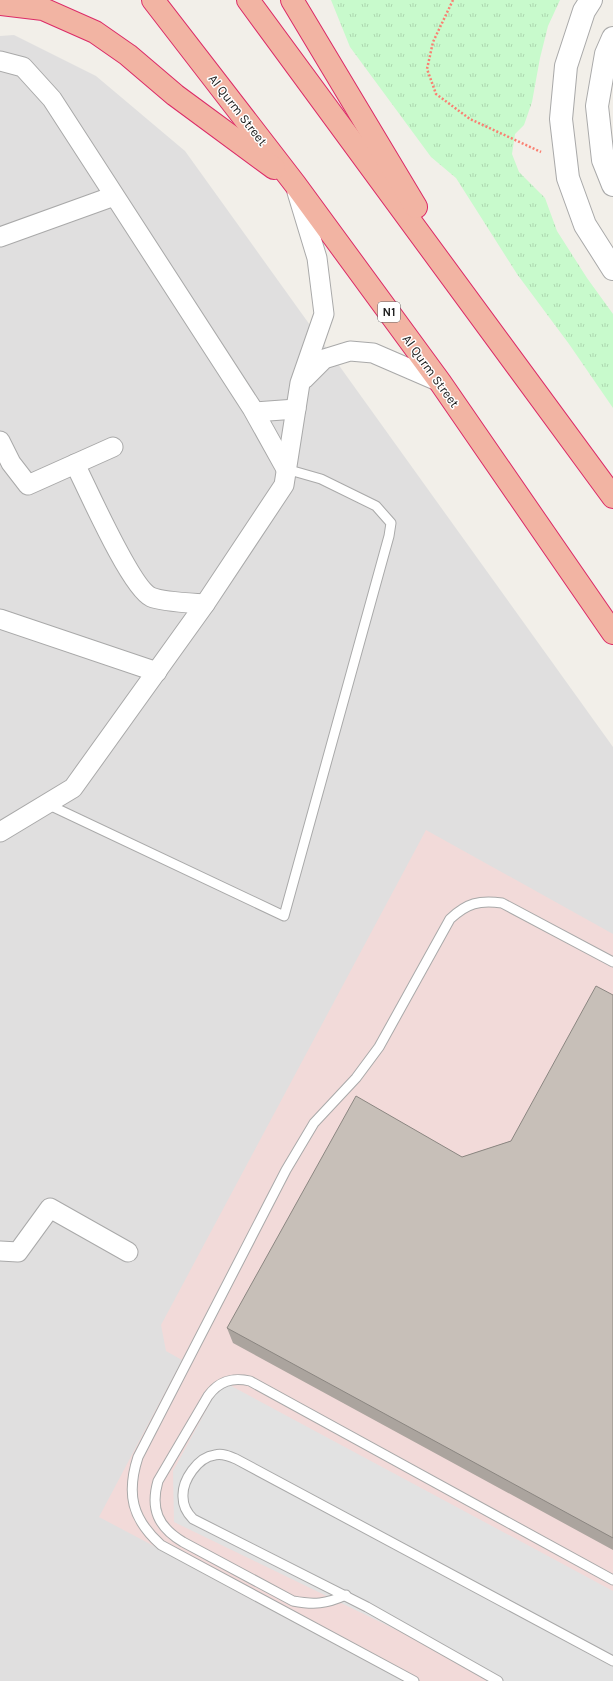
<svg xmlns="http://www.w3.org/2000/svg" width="613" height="1681" font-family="Karla,sans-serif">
  <defs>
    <pattern id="park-tufts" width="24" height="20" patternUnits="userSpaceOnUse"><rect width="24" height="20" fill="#c8facc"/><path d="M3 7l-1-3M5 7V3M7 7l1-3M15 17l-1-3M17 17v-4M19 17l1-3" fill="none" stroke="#acd6af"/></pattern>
  </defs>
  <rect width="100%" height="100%" fill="#f2efe9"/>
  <polygon fill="#e0dfdf" points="14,35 96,76 185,151 613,747 613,1681 0,1681 0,36"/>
  <polygon fill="#f2dad9" points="426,830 613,934 613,1681 409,1681 99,1517 182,1360 166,1351 161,1325"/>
  <polygon fill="url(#park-tufts)" points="331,0 560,0 548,26 540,58 532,102 524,125 515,134 512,154 519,172 545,198 557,231 587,278 613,314 613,408 569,344 517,274 456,178 431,157 350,47"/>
  <polygon fill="#e2e2e2" points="222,1381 613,1591 613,1681 502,1681 174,1522 173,1471"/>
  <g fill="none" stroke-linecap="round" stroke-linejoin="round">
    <g stroke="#a9a9a9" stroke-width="11">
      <g id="service">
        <polyline points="47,804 284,916 389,536 391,523 376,506 321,479 286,469"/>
        <path d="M346,1595C326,1604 314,1605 293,1601L183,1542C158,1527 150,1509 158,1481L208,1396C219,1381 232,1377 250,1381L613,1580"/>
        <path d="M414,1681L161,1545C132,1519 126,1494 138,1457L286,1170L314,1123L356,1078L379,1047L450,919C467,903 479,900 502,903L613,962"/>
        <path d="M498,1681L367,1607L193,1519C187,1513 183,1506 183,1497C182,1480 198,1457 215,1455C222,1453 229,1456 236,1459L613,1661"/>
      </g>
    </g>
    <g stroke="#a9a9a9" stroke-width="21">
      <g id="minor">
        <polyline points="0,61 23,67 52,99 252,408 286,469"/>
        <polyline points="0,237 114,196"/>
        <polyline points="304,379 324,359 350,351 373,353 440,382"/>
        <polyline points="255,412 296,409"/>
        <polyline points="0,441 11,463 28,485 113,447"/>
        <path d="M75,464C87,488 131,588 151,597C162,602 192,603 205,604"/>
        <polyline points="0,619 157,672"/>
        <polyline points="0,832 73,788 205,604 284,485 300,383 324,314 317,258 297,192"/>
        <polyline points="0,1251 18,1252 50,1208 128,1252"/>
      </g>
    </g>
    <g stroke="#a9a9a9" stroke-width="24">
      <g id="tertiary">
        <polyline points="591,0 584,11 566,66 561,119 568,178 585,225 613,269"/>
        <polyline points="613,38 606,54 597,106 603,160 613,185"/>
      </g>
    </g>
    <g stroke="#dc2a67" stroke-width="24">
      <g id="trunk">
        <polyline points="153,0 295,184 440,382 613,633"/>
        <polyline points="248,0 613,497"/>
        <polyline points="292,0 416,207"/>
        <polyline points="0,4 43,9 95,32 128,55 175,95 274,168"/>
      </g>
    </g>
    <polyline stroke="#fa8072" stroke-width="2.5" stroke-dasharray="2 2" stroke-linecap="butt" points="453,0 433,42 427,69 436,94 470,119 541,152"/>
    <use href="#service" stroke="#fff" stroke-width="9"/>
    <use href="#minor" stroke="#fff" stroke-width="19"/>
    <use href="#tertiary" stroke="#fff" stroke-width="22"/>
    <use href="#trunk" stroke="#f2b4a3" stroke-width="22"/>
  </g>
  <polygon fill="#aba49e" points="613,995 613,1550 233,1343 227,1328 462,1157 511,1141"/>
  <polygon fill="#c7bfb8" stroke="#8b8681" points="596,986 613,995 613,1538 227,1328 356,1096 462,1157 511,1141"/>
  <g text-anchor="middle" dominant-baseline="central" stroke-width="3" stroke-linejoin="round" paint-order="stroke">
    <rect fill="#fff" stroke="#646464" stroke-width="1" x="378" y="302" width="22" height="20" rx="3"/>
    <g font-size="12" font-weight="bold" fill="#222">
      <text x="389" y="312">N1</text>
    </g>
    <g font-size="13" fill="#222" stroke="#fff">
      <text transform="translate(238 110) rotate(52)">Al Qurm Street</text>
      <text transform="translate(431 371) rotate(54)">Al Qurm Street</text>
    </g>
  </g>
</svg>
